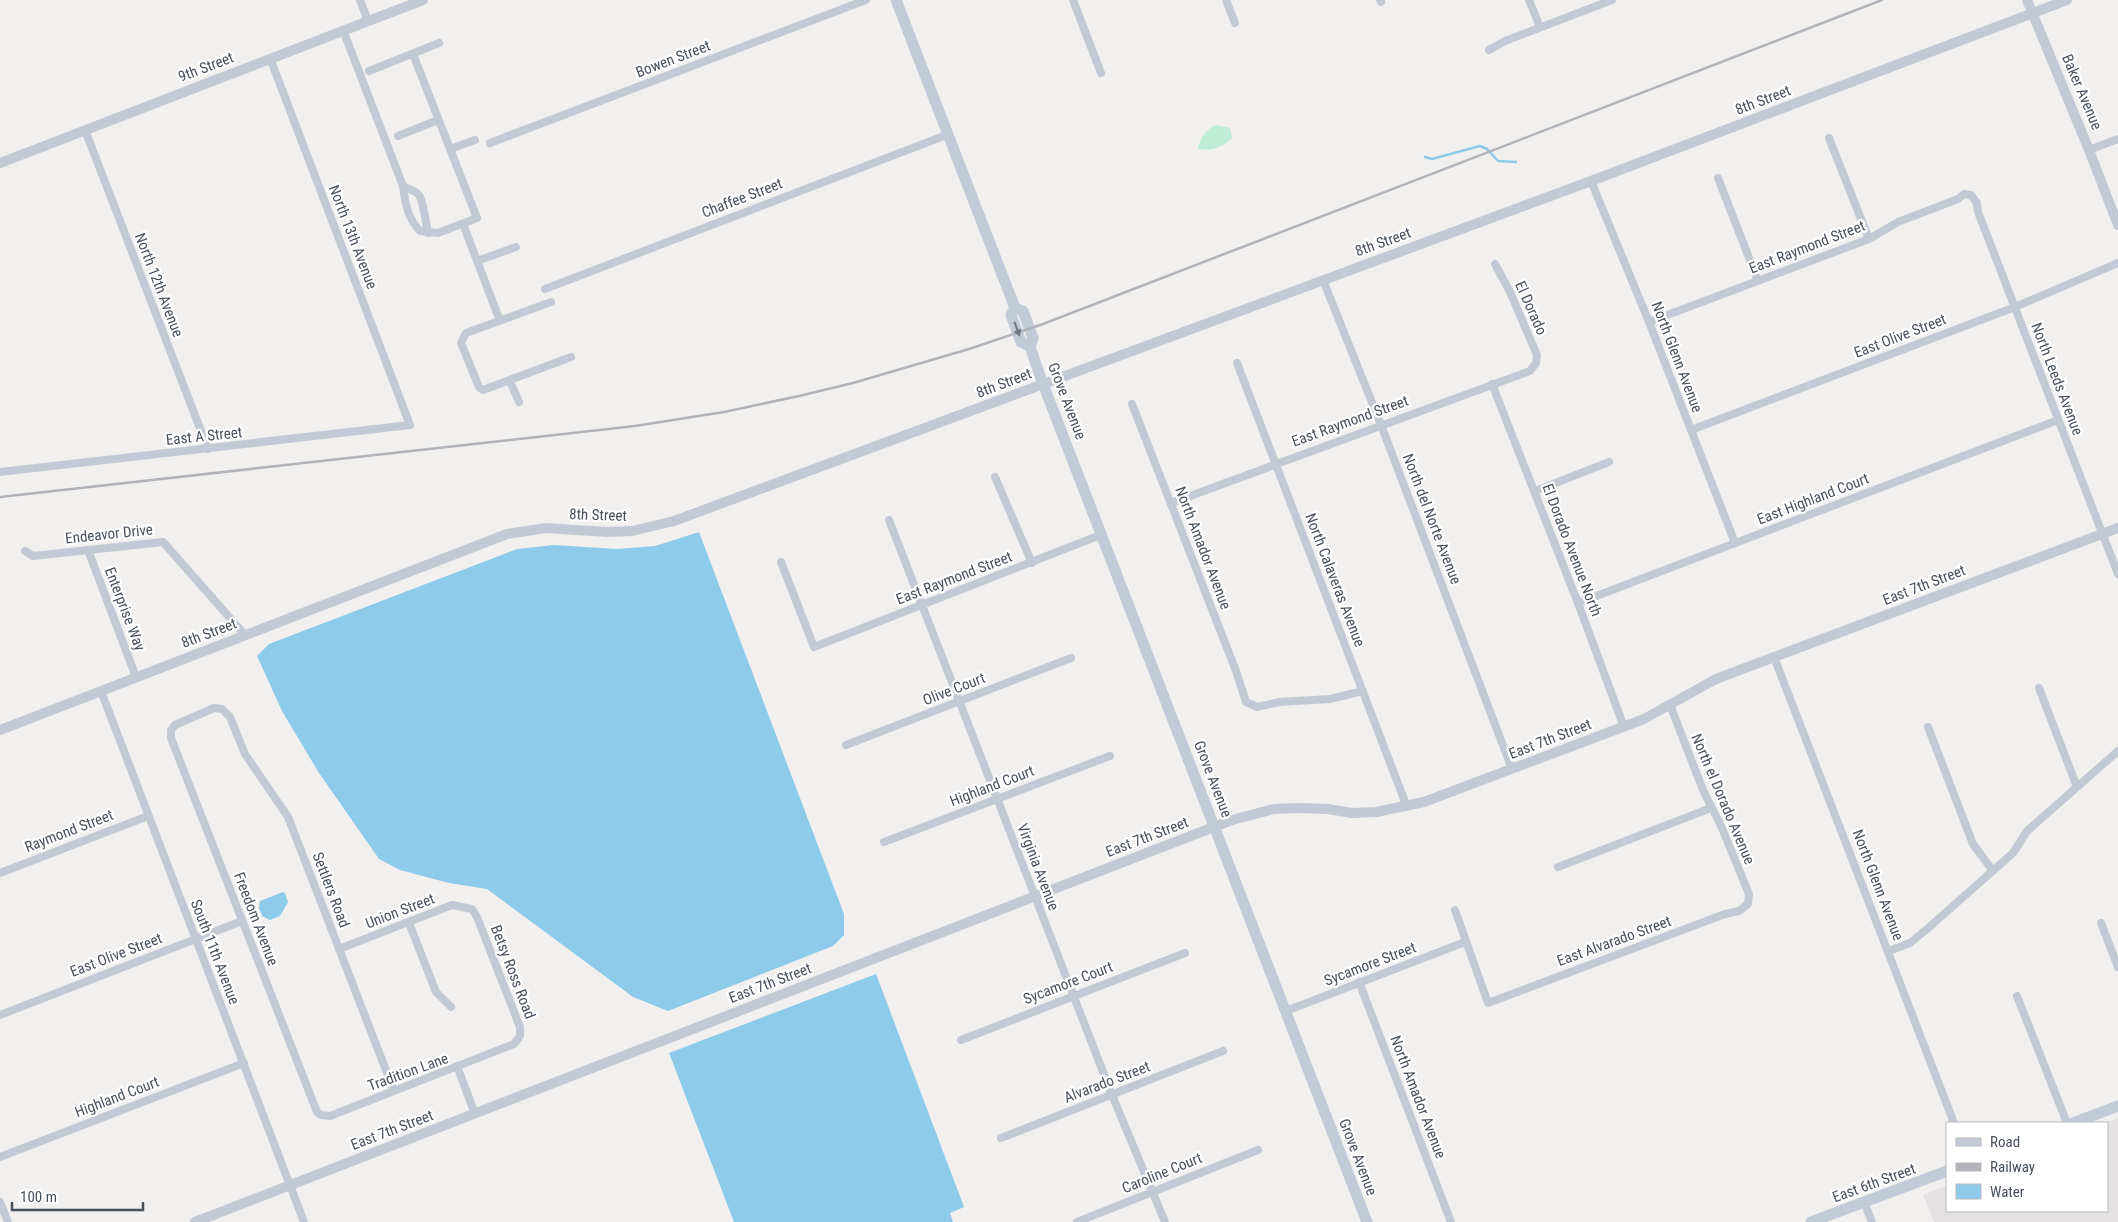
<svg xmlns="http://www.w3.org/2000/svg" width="2118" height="1222" font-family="'Roboto Condensed',sans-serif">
  <rect width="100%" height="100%" fill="#f2f0ef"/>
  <polygon fill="#e3e1e1" points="2118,1118 2118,1222 1934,1222 1923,1195 1947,1185 1947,1211 2107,1211 2107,1123 2104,1123"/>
  <path fill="#bfedd7" d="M1216,125L1230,128L1232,138C1222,148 1212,151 1198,149C1200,137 1205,130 1216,125Z"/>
  <g fill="#8ecae9">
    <polygon points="699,532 844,914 844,935 833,946 668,1011 633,997 487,889 449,883 400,870 379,859 319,773 282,711 257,656 269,644 517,549 554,545 617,549 655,546"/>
    <polygon points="283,892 285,893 288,902 280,916 270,920 262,916 259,908 260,901"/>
    <polygon points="876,974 964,1207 950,1213 953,1222 734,1222 669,1053"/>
  </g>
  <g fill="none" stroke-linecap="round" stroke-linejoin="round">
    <polyline stroke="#8ecae9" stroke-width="2.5" points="1425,157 1432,159 1480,146 1487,149 1498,161 1516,162"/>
    <g stroke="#c3c9d4" stroke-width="8">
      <polyline points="360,0 368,21"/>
      <polyline points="1073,0 1101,73"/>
      <polyline points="1226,0 1235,23"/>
      <polyline points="1380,0 1381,2"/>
      <polyline points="1529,0 1540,27"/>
      <path d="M343,30L403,186C405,203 408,219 420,231L438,233L477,218L413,54"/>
      <polyline points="1489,50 1505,41 1612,0"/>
      <polyline points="369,71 439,43"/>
      <polyline points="85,130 208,449"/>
      <polyline points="398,136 438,120"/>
      <polyline points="1829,138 1869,239"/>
      <polyline points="490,143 866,0"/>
      <polyline points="450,149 475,140"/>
      <polyline points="2089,150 2118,139"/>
      <polyline points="1718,178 1758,281"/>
      <polyline points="1591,181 1649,322 1735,543"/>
      <path d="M403,186C408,189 414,190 418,194C423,198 426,224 428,233"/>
      <polyline points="463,224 500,321"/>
      <polyline points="477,261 516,247"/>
      <polyline points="1323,280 1381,425 1512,769"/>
      <polyline points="545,289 949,134"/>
      <polyline points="551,302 466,333 461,343 479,387 483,390 571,357"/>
      <polyline points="1649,322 1869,239 1898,222 1958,199 1964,194 1971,195 1977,203 1978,212 2118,574"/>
      <polyline points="1237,363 1407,807"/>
      <polyline points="510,381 519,402"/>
      <polyline points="1492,384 1578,603 1624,727"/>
      <polyline points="1132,404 1236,671 1246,702 1257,707 1280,702 1330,699 1363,691"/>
      <polyline points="1691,430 2015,307 2118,263"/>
      <polyline points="0,472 410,425 270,58"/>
      <polyline points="995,477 1032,563"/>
      <polyline points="1535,491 1609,462"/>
      <polyline points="1171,503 1530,371 1536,363 1537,355 1510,292 1495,264"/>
      <polyline points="889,520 1112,1095 1165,1222"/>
      <polyline points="88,550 136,677"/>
      <polyline points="25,551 33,556 163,542 245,635"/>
      <polyline points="781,562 814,647 1103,534"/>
      <polyline points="1578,603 2058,420"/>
      <polyline points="1774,657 1954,1123"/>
      <polyline points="2039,688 2077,787"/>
      <polyline points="101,691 304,1222"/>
      <polyline points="1928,727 1973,844 1993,871"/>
      <polyline points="846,745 1071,658"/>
      <polyline points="884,842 1110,756"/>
      <polyline points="1558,867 1711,808"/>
      <polyline points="0,873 148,816"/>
      <polyline points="1455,910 1488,1003 1725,914 1739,911 1748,904 1749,894 1722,828 1703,790 1670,705"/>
      <polyline points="409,923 436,992 451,1007"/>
      <polyline points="2101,923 2118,967"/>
      <path d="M339,949L452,905L472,909L477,917L520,1027V1036L514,1044C453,1068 391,1092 330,1116L321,1115L317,1112L171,738V730L175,725L214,708L222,709L230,717L245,754L288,817L290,822L394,1091"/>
      <polyline points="1889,951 1910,943 1927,929 2013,853 2027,831 2118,751"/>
      <polyline points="1359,982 1451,1222"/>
      <polyline points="2017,996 2067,1123"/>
      <polyline points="1286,1011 1465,942"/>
      <polyline points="0,1015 242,921"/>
      <polyline points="961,1040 1185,953"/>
      <polyline points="457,1066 475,1114"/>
      <polyline points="1001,1138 1223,1051"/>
      <polyline points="0,1157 244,1063"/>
      <polyline points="0,1202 8,1222"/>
      <polyline points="1864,1202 1872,1222"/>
      <polyline points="1077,1222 1258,1150"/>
    </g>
    <g stroke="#c3c9d4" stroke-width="10">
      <polyline points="2027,0 2089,150 2118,225"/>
      <polyline points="0,163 423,0"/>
      <polyline points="0,730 507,534 546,528 607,532 632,531 674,521 1591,181 2067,0"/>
      <polyline points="195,1222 1232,820 1274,809 1297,808 1328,809 1352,813 1376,812 1424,802 1644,719 1716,679 2118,528"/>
    </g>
    <g stroke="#c3cad7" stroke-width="11">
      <polyline points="896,0 1015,308 1023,311 1033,338 1030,347 1043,384 1367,1222"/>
      <polyline points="1015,308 1011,315 1021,342 1030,347"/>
      <polyline points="2073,1123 2118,1106"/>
      <polyline points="1811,1222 1947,1171"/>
    </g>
    <polyline stroke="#b2b3b9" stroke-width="2.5" points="0,497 635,426 724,412 799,396 853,383 969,349 1043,324 1882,0"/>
  </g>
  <defs><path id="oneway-solid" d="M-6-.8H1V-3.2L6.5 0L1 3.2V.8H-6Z" transform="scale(1.25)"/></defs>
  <use fill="#6d7581" href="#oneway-solid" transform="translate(1017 329) rotate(70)"/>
  <g text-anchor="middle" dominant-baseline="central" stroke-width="4.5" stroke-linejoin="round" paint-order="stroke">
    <g font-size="15" fill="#48505c" stroke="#fff">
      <text transform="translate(673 59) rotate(-21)">Bowen Street</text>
      <text transform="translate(206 67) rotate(-21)">9th Street</text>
      <text transform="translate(2082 92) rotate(67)">Baker Avenue</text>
      <text transform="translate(1763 100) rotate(-21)">8th Street</text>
      <text transform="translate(742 198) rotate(-21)">Chaffee Street</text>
      <text transform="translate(353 237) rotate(69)">North 13th Avenue</text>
      <text transform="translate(1383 242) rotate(-20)">8th Street</text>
      <text transform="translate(1807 247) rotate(-21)">East Raymond Street</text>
      <text transform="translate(159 285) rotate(69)">North 12th Avenue</text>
      <text transform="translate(1531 308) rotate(66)">El Dorado</text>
      <text transform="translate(1900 336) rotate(-21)">East Olive Street</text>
      <text transform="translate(1677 357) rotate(69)">North Glenn Avenue</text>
      <text transform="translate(2057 379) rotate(69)">North Leeds Avenue</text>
      <text transform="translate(1004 383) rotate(-21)">8th Street</text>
      <text transform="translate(1067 401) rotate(69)">Grove Avenue</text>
      <text transform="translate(1350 421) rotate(-20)">East Raymond Street</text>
      <text transform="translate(204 436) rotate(-6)">East A Street</text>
      <text transform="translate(1813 499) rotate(-21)">East Highland Court</text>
      <text transform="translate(598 515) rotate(2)">8th Street</text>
      <text transform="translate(1432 519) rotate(69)">North del Norte Avenue</text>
      <text transform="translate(109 534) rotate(-6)">Endeavor Drive</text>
      <text transform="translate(1203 548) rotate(69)">North Amador Avenue</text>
      <text transform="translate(1572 550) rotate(69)">El Dorado Avenue North</text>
      <text transform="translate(954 578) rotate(-21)">East Raymond Street</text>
      <text transform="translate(1335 580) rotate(69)">North Calaveras Avenue</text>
      <text transform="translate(1924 585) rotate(-21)">East 7th Street</text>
      <text transform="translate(125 609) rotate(69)">Enterprise Way</text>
      <text transform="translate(209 633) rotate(-21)">8th Street</text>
      <text transform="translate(954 689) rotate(-21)">Olive Court</text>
      <text transform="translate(1550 739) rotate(-21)">East 7th Street</text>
      <text transform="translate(1213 779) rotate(69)">Grove Avenue</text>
      <text transform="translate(992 786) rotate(-21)">Highland Court</text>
      <text transform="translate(1723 799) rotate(67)">North el Dorado Avenue</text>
      <text transform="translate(69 831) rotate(-21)">Raymond Street</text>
      <text transform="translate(1147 837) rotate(-21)">East 7th Street</text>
      <text transform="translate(1038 867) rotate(69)">Virginia Avenue</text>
      <text transform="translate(1878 885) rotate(69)">North Glenn Avenue</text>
      <text transform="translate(331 890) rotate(69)">Settlers Road</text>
      <text transform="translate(400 911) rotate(-21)">Union Street</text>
      <text transform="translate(256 919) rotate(69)">Freedom Avenue</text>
      <text transform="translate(1614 941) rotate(-20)">East Alvarado Street</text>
      <text transform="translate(215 952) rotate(69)">South 11th Avenue</text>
      <text transform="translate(116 955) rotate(-21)">East Olive Street</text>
      <text transform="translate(1370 964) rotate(-21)">Sycamore Street</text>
      <text transform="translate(513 972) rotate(69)">Betsy Ross Road</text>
      <text transform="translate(770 983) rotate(-21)">East 7th Street</text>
      <text transform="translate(1068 983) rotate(-21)">Sycamore Court</text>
      <text transform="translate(408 1072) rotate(-20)">Tradition Lane</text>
      <text transform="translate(1107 1082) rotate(-21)">Alvarado Street</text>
      <text transform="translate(117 1097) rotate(-21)">Highland Court</text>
      <text transform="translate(1418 1097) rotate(69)">North Amador Avenue</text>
      <text transform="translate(392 1130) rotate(-21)">East 7th Street</text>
      <text transform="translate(1358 1157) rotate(69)">Grove Avenue</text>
      <text transform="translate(1162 1173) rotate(-22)">Caroline Court</text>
      <text transform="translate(1874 1183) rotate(-20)">East 6th Street</text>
    </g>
  </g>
  <rect x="1946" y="1122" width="162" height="90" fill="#ffffff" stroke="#b6b9be"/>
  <rect x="1956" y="1138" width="25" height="8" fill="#c3cad7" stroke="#b6b9be"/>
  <text x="1990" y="1147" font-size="15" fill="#48505c">Road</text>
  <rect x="1956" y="1163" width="25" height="8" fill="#b2b3b9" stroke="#b6b9be"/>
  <text x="1990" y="1172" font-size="15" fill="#48505c">Railway</text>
  <rect x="1956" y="1184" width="25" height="15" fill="#8ecae9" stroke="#b6b9be"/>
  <text x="1990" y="1197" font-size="15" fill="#48505c">Water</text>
  <path d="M12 1202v8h131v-8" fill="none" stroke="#48505c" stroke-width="2.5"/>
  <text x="20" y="1202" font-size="15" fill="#48505c" stroke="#ffffff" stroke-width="4" paint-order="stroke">100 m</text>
</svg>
